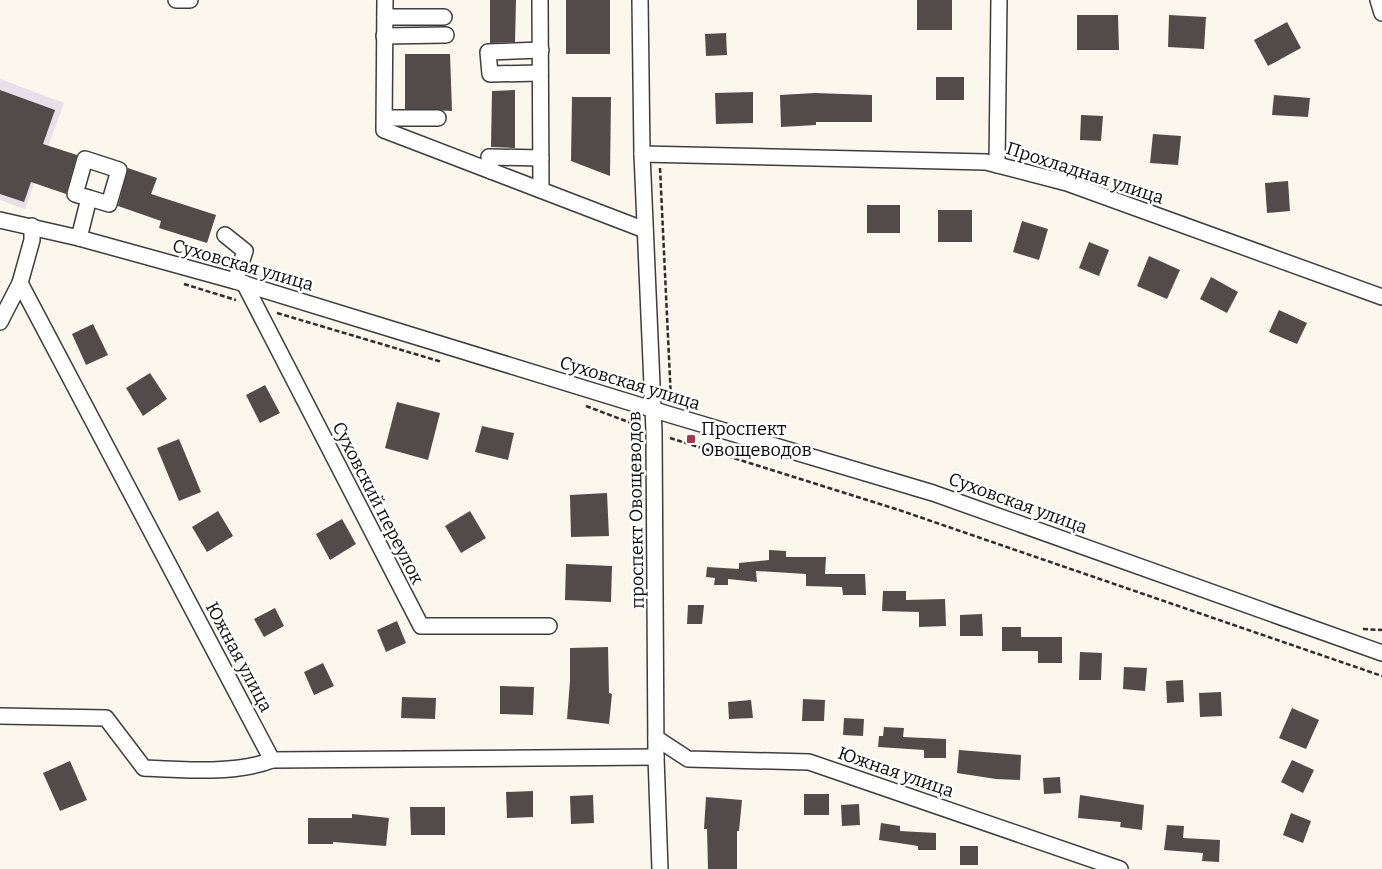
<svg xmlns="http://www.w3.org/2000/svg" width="1382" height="869" font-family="Bitter,serif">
  <rect width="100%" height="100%" fill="#fcf7ec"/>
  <polygon fill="#e7e0e9" points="0,79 64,103 25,209 0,200"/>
  <g fill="#524b49">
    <polygon points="490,0 516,0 515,42 490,43"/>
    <rect x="566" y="0" width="44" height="54"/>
    <rect x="917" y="0" width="35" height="30"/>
    <polygon points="1077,15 1118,15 1119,50 1077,50"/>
    <polygon points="1169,15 1206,17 1204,49 1168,47"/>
    <polygon points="1287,22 1301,48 1268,66 1254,40"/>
    <polygon points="726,33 727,55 706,56 705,34"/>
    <polygon points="405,54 450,54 452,111 405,109"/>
    <rect x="936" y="77" width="28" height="23"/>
    <polygon points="0,90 55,110 43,144 77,155 66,194 31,182 24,202 0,194"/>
    <polygon points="515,90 515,148 491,147 492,91"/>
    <polygon points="753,92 753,123 716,124 715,93"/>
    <polygon points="815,93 872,95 872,122 816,122 816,125 781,127 780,95"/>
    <polygon points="1274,95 1310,98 1308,117 1272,115"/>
    <polygon points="572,97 611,97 610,176 571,161"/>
    <polygon points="1081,115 1103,116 1101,141 1080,140"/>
    <polygon points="1153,134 1181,136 1178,165 1150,163"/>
    <polygon points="128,168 157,178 151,194 216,215 207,243 159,228 161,221 118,206"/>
    <polygon points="1288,181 1290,211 1267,213 1265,183"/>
    <rect x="867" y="205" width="33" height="28"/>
    <rect x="938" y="210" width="34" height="32"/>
    <polygon points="1022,221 1048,229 1039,260 1013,252"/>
    <polygon points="1089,242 1109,250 1099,276 1079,268"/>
    <polygon points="1149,256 1180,270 1167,299 1137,286"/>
    <polygon points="1211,277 1238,292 1227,313 1200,299"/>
    <polygon points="1279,310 1307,323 1297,344 1269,332"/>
    <polygon points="93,324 108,355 86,365 72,334"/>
    <polygon points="150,373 167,399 143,416 126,388"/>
    <polygon points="265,385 280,413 260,423 246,395"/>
    <polygon points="397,402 440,413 428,460 385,448"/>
    <polygon points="482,426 514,433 508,460 475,452"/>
    <polygon points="179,439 201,492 179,501 157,448"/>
    <polygon points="607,493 609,536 571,537 570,495"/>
    <polygon points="218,511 233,536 207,552 192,527"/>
    <polygon points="470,511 486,538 461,553 445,526"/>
    <polygon points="342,519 356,544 330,560 316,534"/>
    <polygon points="769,550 786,551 786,557 826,557 825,574 865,574 866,595 843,595 842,587 806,586 806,574 756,571 757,582 728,579 728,585 714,585 715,578 706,577 707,567 739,569 739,563 769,560"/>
    <polygon points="566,564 612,566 611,602 565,600"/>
    <polygon points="883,591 906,591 906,600 945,599 946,626 919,627 919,612 882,611"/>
    <polygon points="688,605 704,605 702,624 687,624"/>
    <polygon points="275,608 284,626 264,637 254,619"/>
    <polygon points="982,614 983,636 960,636 960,615"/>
    <polygon points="397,621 406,643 386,652 377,630"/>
    <polygon points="1002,627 1021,627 1021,637 1062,637 1062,663 1038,663 1038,651 1002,651"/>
    <polygon points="608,647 609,693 612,694 609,724 567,719 570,681 570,648"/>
    <polygon points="1080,652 1102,653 1101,680 1079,680"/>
    <polygon points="323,663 334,686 314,695 304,672"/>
    <polygon points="1124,667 1147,668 1145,691 1123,689"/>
    <polygon points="1183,680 1184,702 1167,703 1166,681"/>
    <polygon points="500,686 534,687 533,715 500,714"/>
    <polygon points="1221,692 1222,716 1200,717 1199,693"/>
    <polygon points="402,697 436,698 435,719 401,718"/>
    <polygon points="803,699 825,700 824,721 802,721"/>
    <polygon points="751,700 753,718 729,719 728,702"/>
    <polygon points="1292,708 1319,720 1306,749 1279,738"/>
    <polygon points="844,718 864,719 863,736 843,735"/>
    <polygon points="884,727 904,728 903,737 946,739 946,758 924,758 924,750 878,747 879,736 883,736"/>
    <polygon points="959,750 1021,755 1020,780 996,779 957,773"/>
    <polygon points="1292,760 1314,770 1303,793 1281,782"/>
    <polygon points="70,761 87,800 60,811 43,773"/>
    <polygon points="1060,777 1061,793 1044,794 1043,778"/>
    <polygon points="533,791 533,817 507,818 506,792"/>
    <rect x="804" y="794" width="25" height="21"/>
    <polygon points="593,795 594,823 571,824 570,796"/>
    <polygon points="1080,795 1144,805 1142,830 1120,827 1121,822 1078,818"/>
    <polygon points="706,797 742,800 739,831 737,831 737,869 708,869 707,829 704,829"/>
    <polygon points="859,804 860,825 842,826 841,805"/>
    <polygon points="410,807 445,807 445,835 411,835"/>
    <polygon points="1291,813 1311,821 1303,843 1283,835"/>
    <polygon points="352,814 389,818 386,846 333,842 333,844 308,844 308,818 352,818"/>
    <polygon points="881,823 900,826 900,831 936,833 936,850 918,850 918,846 879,840"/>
    <polygon points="1167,825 1184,826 1183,838 1220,840 1219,862 1202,861 1203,853 1164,850"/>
    <rect x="960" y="846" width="18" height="19"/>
  </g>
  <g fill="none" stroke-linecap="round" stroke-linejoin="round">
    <g stroke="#3e3e3e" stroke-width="18">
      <g id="minor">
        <polyline points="176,0 190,0"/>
        <polyline points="385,0 384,130 645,230"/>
        <polyline points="540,0 541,190"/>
        <polyline points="640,0 642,154 654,431 656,757 660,869"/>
        <polyline points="1378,0 1382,13"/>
        <polyline points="385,17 444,17"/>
        <polyline points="384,36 446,35"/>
        <polyline points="540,73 490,74 488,52 541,50"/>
        <polyline points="385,118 438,118"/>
        <polyline points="642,154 986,162 1067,183 1382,297"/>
        <polyline points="997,165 999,0"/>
        <polyline points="491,171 489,157 541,158"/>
        <polyline points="0,220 79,238 235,281 671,415 933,493 1382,653"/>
        <polyline points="32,226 32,240 20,283 272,760 656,757"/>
        <polyline points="225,235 245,251 235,281"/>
        <polyline points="79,238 89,198 109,204 119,170 85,159 75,194 89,198"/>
        <polyline points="244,283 421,626 549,626"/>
        <polyline points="0,322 20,283"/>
        <path d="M0,716L106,718L144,768C181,770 238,774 272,760"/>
        <polyline points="656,738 688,759 809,762 1120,869"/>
      </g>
    </g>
    <g stroke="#2d2d2d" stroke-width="2.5" stroke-dasharray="5 2.5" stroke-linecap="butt">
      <polyline points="660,168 671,400"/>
      <polyline points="184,284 236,300"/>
      <polyline points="277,313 442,362"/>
      <polyline points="586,406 639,426"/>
      <polyline points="670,438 899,510 1382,676"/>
      <polyline points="1363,629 1382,630"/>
    </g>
    <use href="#minor" stroke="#fff" stroke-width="15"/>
  </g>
  <rect fill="#a9364c" stroke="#fff" stroke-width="2" x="686" y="434" width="10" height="10" rx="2.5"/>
  <g text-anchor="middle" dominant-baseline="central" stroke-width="5" stroke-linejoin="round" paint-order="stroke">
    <g font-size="18" fill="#0b0b0b" stroke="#fff">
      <text transform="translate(1085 173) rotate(18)">Прохладная улица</text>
      <text transform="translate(243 265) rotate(16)">Суховская улица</text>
      <text transform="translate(630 383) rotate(17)">Суховская улица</text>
      <text transform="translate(378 503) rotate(63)">Суховский переулок</text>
      <text transform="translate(1018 503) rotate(20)">Суховская улица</text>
      <text transform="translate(636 510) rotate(-91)">проспект Овощеводов</text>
      <text transform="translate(239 657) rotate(62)">Южная улица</text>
      <text transform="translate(896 772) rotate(19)">Южная улица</text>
    </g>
    <g font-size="18" fill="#0b0b0b" stroke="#fff" text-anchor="start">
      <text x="701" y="429">Проспект<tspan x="701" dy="21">Овощеводов</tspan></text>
    </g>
  </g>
</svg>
